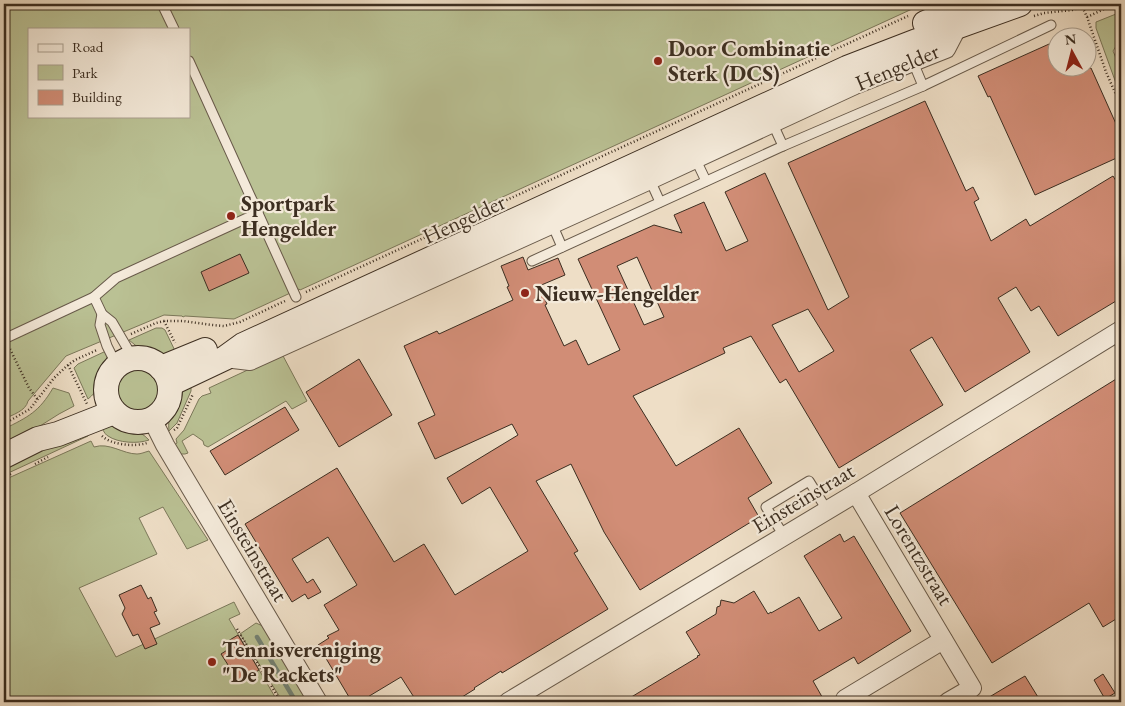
<svg xmlns="http://www.w3.org/2000/svg" width="1125" height="706" font-family="'EB Garamond',serif">
  <rect width="100%" height="100%" fill="#eedec6"/>
  <filter id="stains"><feTurbulence type="fractalNoise" baseFrequency=".004" numOctaves="4"/><feColorMatrix values="0 0 0 0 .2 0 0 0 0 .09 0 0 0 0 .02 0 0 0 .5 -.17"/></filter>
  <radialGradient id="worn" r=".72"><stop offset=".6" stop-color="#630" stop-opacity="0"/><stop offset="1" stop-color="#630" stop-opacity=".3"/></radialGradient>
  <g fill="#bac194" stroke="#7b785a" fill-rule="evenodd">
    <path d="M4,4H923L300,290L299,289L234,319L185,316L183,317L182,316L164,315L66,356L28,401C26,411 12,415 4,419ZM29,29H189V116H29Z"/>
    <polygon points="1121,12 1121,43 1118,43 1113,51 1121,70 1121,97 1096,28 1096,22"/>
    <polygon points="156,328 162,328 165,330 178,357 160,357 140,349 129,340"/>
    <path d="M106,351C109,360 105,366 102,375C98,386 98,391 88,399L74,368L78,364Z"/>
    <polygon points="282,354 307,401 292,409 286,401 208,447 204,445 203,441 193,434 182,441 188,453 185,454 180,454 174,445 177,443 176,439 184,430 199,399 202,396 211,393 209,388"/>
    <circle cx="138" cy="390" r="21"/>
    <path d="M191,386V391L177,423L169,431C167,415 174,407 179,393Z"/>
    <path d="M53,388L69,393L74,406L59,414L32,431L4,444V429C28,417 39,412 53,388Z"/>
    <path d="M112,422C125,427 139,429 149,440C138,444 118,443 108,436C104,434 102,427 99,423Z"/>
    <polygon points="85,429 88,436 4,475 4,462"/>
    <path d="M91,441L94,447C109,442 123,454 137,454C141,454 145,452 149,451L208,540L187,549L163,507L139,518L157,554L79,588L116,657L234,602L240,614L229,619L278,702H122L119,699L112,702H4V480Z"/>
    <polygon points="256,623 267,628 311,702 283,702 240,634"/>
  </g>
  <g fill="none" stroke-linecap="round" stroke-linejoin="round">
    <polyline stroke="#748477" stroke-width="4.5" points="257,637 296,702"/>
  </g>
  <g fill="#d18d76" stroke="#3c2e21" fill-rule="evenodd">
    <polygon points="1058,40 1058,68 1091,68 1121,135 1121,156 1035,195 990,96 988,97 978,76"/>
    <path d="M925,101L966,191L973,187L979,199L974,202L991,241L1026,219L1030,226L1113,176L1121,189V298L1058,336L1039,306L1031,311L1016,287L998,298L1030,352L965,392L932,337L910,350L943,405L839,468L786,379L780,383L751,336L723,348L725,353L633,396L676,466L739,428L772,483L748,498L759,517L640,590L604,532L571,464L536,481L578,551L574,553L608,609L502,673L501,671L474,688L475,689L454,702H417L401,677L366,698L369,702H352L318,645L329,638L327,636L339,630L324,605L357,585L328,537L292,559L307,583L313,579L321,592L308,599L305,594L292,602L245,524L337,468L394,562L424,544L455,595L528,551L490,487L462,504L447,478L518,435L512,424L435,459L418,423L435,415L404,346L437,331L439,334L513,300L507,287L509,286L501,266L523,257L528,270L558,258L565,275L539,286L547,304L545,305L564,346L576,340L588,365L620,350L578,259L654,225L682,233L674,215L704,202L726,251L748,241L725,192L765,173L828,310L849,297L788,163ZM637,257L664,317L644,325L617,266ZM808,309L834,351L799,372L772,325Z"/>
    <polygon points="240,254 249,273 209,291 201,272"/>
    <polygon points="359,359 392,415 339,447 306,392"/>
    <polygon points="1121,376 1121,616 1103,627 1089,603 992,663 900,513"/>
    <polygon points="285,407 299,430 225,475 210,451"/>
    <polygon points="840,534 844,542 854,536 911,631 858,664 854,657 813,681 825,702 623,702 698,657 697,656 700,655 686,632 716,614 717,607 720,606 721,600 734,603 754,591 768,614 771,612 771,613 799,597 819,631 842,618 804,556"/>
    <polygon points="141,585 148,599 151,597 157,611 154,612 160,624 150,628 157,644 145,649 138,634 133,636 122,614 125,608 119,595"/>
    <polygon points="238,635 259,670 239,682 221,654 232,647 228,641"/>
    <polygon points="1103,674 1115,693 1105,699 1094,680"/>
    <polygon points="1025,676 1041,702 981,702 1006,687"/>
  </g>
  <g fill="none" stroke-linecap="round" stroke-linejoin="round">
    <g stroke="#685a4a" stroke-width="11">
      <g id="lane">
        <polyline points="162,4 174,29"/>
        <polyline points="189,61 296,297"/>
        <polyline points="913,62 923,86"/>
        <polyline points="772,122 783,146"/>
        <polyline points="695,158 706,181"/>
        <polyline points="650,180 660,202"/>
        <polyline points="552,224 562,247"/>
        <polyline points="532,261 783,146 923,86 1051,25"/>
        <polyline points="94,297 102,314 112,322 133,358"/>
        <polyline points="102,314 100,325 107,346 117,366"/>
        <polyline points="4,339 94,297 116,278 258,213"/>
        <polyline points="784,536 766,507 809,481 827,510"/>
      </g>
    </g>
    <g stroke="#685a4a" stroke-width="20">
      <g id="street">
        <polyline points="225,358 250,361 650,180 855,85 946,49 958,26"/>
        <polyline points="152,419 165,445 318,702"/>
        <polyline points="856,493 972,688 948,702"/>
        <polyline points="508,702 856,493 1121,330"/>
        <polyline points="847,702 845,699 943,640"/>
      </g>
    </g>
    <g stroke="#3c2e21" stroke-width="26">
      <g id="secondary">
        <polyline points="925,23 970,4"/>
        <circle cx="138" cy="390" r="32"/>
        <polyline points="161,368 205,350"/>
        <polyline points="170,384 225,358 243,345 847,68 917,41 1020,4"/>
        <polyline points="4,456 38,439 58,434 114,412"/>
      </g>
    </g>
    <g stroke="#3c2e21" stroke-width="2.5" stroke-dasharray="1 2.5" stroke-linecap="butt">
      <polyline points="1081,4 1087,17 1106,72 1121,106"/>
      <polyline points="1034,16 1044,13 1072,10 1083,7"/>
      <polyline points="1087,17 1115,4"/>
      <polyline points="306,292 908,16"/>
      <polyline points="164,321 175,343"/>
      <polyline points="131,334 156,323 164,321 183,321 212,325 224,326 240,322 285,301"/>
      <polyline points="10,349 29,388 38,400"/>
      <polyline points="68,365 87,404"/>
      <polyline points="4,424 30,409 54,378 68,365 75,360 97,350"/>
      <polyline points="174,430 177,428 193,394"/>
      <path d="M102,436C112,445 134,447 147,443"/>
      <polyline points="35,464 48,457"/>
      <polyline points="4,478 11,474"/>
      <polyline points="237,629 281,702"/>
    </g>
    <use href="#lane" stroke="#f4eada" stroke-width="9"/>
    <use href="#street" stroke="#f4eada" stroke-width="18"/>
    <use href="#secondary" stroke="#f4eada" stroke-width="24"/>
  </g>
  <g fill="#8f2418" stroke="#f4eada" stroke-width="2">
    <circle cx="658" cy="61" r="5"/>
    <circle cx="231" cy="216" r="5"/>
    <circle cx="525" cy="293" r="5"/>
    <circle cx="212" cy="662" r="5"/>
  </g>
  <g text-anchor="middle" dominant-baseline="central" stroke-width="4.5" stroke-linejoin="round" paint-order="stroke">
    <g font-size="22" font-weight="bold" fill="#3c2e21" stroke="#f4eada" text-anchor="start">
      <text x="668" y="48">Door Combinatie<tspan x="668" dy="25">Sterk (DCS)</tspan></text>
      <text x="241" y="203">Sportpark<tspan x="241" dy="25">Hengelder</tspan></text>
      <text x="535" y="293">Nieuw-Hengelder</text>
      <text x="222" y="649">Tennisvereniging<tspan x="222" dy="25">"De Rackets"</tspan></text>
    </g>
    <g font-size="22" fill="#3c2e21" stroke="#f4eada">
      <text transform="translate(897 67) rotate(-23)">Hengelder</text>
      <text transform="translate(464 219) rotate(-25)">Hengelder</text>
      <text transform="translate(803 498) rotate(-31)">Einsteinstraat</text>
      <text transform="translate(253 550) rotate(59)">Einsteinstraat</text>
      <text transform="translate(919 555) rotate(59)">Lorentzstraat</text>
    </g>
  </g>
  <rect width="1125" height="706" fill="none" stroke="#eedec6" stroke-width="20"/>
  <rect x="5" y="5" width="1115" height="696" fill="none" stroke="#3c2e21" stroke-width="2.5"/>
  <rect x="10" y="10" width="1105" height="686" fill="none" stroke="#3c2e21"/>
  <rect x="28" y="28" width="162" height="90" fill="#f4eada" stroke="#aa9f90"/>
  <rect x="38" y="44" width="25" height="8" fill="#f4eada" stroke="#aa9f90"/>
  <text x="72" y="52" font-size="15" fill="#3c2e21">Road</text>
  <rect x="38" y="65" width="25" height="15" fill="#bac194" stroke="#aa9f90"/>
  <text x="72" y="78" font-size="15" fill="#3c2e21">Park</text>
  <rect x="38" y="90" width="25" height="15" fill="#d18d76" stroke="#aa9f90"/>
  <text x="72" y="102" font-size="15" fill="#3c2e21">Building</text>
  <g transform="translate(1072 52) rotate(353)"><circle r="24" fill="#f4eada" stroke="#aa9f90"/>
  <path d="M0-4L9 19L0 12L-9 19Z" fill="#8f2418"/>
  <text y="-8" font-size="14" font-weight="bold" text-anchor="middle" fill="#3c2e21">N</text>
  </g>
  <rect width="100%" height="100%" filter="url(#stains)"/>
  <rect width="100%" height="100%" fill="url(#worn)"/>
</svg>
